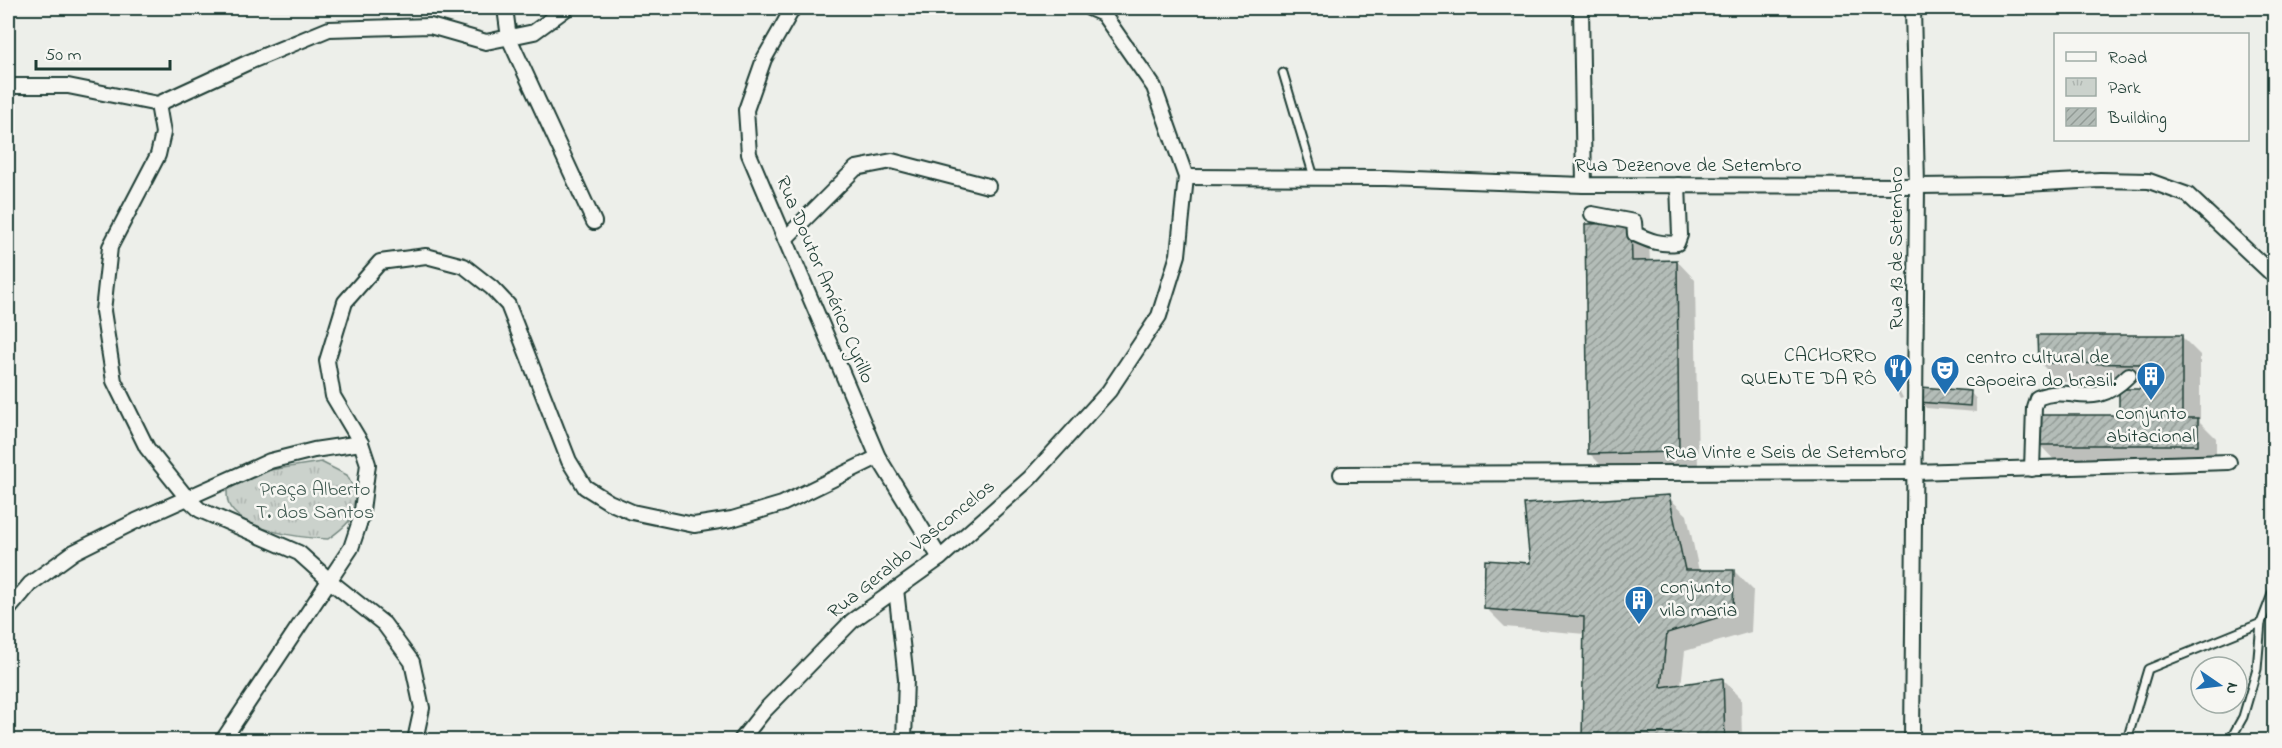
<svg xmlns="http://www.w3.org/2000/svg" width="2282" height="748" font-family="'Indie Flower',sans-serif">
  <defs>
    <pattern id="park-tufts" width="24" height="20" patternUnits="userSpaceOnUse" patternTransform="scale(1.5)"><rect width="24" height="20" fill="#cbd2cc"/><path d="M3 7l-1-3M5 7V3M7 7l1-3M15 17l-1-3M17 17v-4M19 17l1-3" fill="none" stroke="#aeb5b0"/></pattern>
    <pattern id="building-hatch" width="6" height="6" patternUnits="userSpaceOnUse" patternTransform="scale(1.5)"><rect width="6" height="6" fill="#b4bdb8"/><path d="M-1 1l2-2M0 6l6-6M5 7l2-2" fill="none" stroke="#929b96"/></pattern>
  </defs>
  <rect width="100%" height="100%" fill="#edefea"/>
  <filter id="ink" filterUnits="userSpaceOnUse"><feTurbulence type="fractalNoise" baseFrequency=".0167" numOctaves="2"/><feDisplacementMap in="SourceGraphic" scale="12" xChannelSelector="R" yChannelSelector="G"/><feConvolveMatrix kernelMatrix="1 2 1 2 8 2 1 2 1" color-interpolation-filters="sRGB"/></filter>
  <g filter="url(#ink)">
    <path fill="url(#park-tufts)" stroke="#758880" stroke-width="1.5" d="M321,462L347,475C350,482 355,490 356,497C360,516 341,530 328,539C302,538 242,531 229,505C227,501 227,495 227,491L251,473Z"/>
    <g fill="#0003">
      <polygon points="1587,225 1649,244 1650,262 1677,261 1695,280 1698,470 1608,472 1589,453"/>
      <polygon points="2182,337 2200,355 2200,422 2216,438 2216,463 2058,464 2040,445 2120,416 2142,391 2142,382 2059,382 2040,363"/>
      <polygon points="1897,392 1900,392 1903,398 1900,399"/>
      <polygon points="1970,392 1976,399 1976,412 1926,408 1920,401"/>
      <polygon points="1668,497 1687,515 1699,571 1734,571 1753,590 1751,632 1685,651 1681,685 1722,679 1741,698 1742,740 1583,740 1585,634 1505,627 1486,608 1531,565"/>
    </g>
    <g fill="url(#building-hatch)" stroke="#1f3d34" stroke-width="1.5">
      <polygon points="1631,223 1632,261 1677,260 1679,452 1588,454 1585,224"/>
      <polygon points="2038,335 2182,335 2182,418 2198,418 2198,445 2038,445 2038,415 2119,415 2119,389 2140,389 2140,364 2039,363"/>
      <polygon points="1921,387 1971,391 1970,406 1918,402"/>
      <polygon points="1669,495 1685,570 1734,570 1733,613 1667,633 1661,687 1723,678 1725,740 1582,740 1584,617 1484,609 1485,560 1530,563 1524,504"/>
    </g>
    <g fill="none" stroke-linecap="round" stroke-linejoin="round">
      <g stroke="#1f3d34" stroke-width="11">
        <g id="lane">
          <polyline points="1283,73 1314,177"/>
          <polyline points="2127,740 2148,669 2261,623"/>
          <polyline points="2230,740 2243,717 2257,669 2261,623 2274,589"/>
        </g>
      </g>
      <g stroke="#1f3d34" stroke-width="18">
        <g id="street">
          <polyline points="505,8 509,38 594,222"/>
          <polyline points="793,8 764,59 746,110 749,154 878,457 940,558"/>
          <polyline points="1581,8 1584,185"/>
          <polyline points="8,86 68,86 158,104"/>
          <polyline points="158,104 163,133 158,155 110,247 103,311 114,381 147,448 187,498 200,510 299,553 330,581 384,624 412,662 422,708 415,740"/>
          <polyline points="158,104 249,62 329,29 430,26 486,42 534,32 567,8"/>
          <polyline points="1186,177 1385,178 1584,185 1917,186 2003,185 2100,180 2149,181 2188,195 2274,276"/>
          <path d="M1592,214L1634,222L1635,234C1650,241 1661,245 1677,243L1680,235L1678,185"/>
          <polyline points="785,239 856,168 892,161 988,186"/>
          <path d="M2032,469L2034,407L2037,398C2074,383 2090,414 2129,375"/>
          <polyline points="1341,474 1914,472 2229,462"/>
          <polyline points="896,589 906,679 904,740"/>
          <polyline points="8,610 30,584 74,552 136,521 270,461 314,450 361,443"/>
          <polyline points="223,740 351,548 361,518 368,464 361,443 333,396 327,361 345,302 380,262 426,256 464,266 492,288 508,305 569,461 585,487 609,502 632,512 694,525 732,519 782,504 878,457"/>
          <polyline points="741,740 764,711 852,621 940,558 1030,478 1109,391 1159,316 1178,255 1186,177 1154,87 1103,14 1089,8"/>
          <polyline points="1912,740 1917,186 1913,8"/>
        </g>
      </g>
      <use href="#lane" stroke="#f6f6f2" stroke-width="7"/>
      <use href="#street" stroke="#f6f6f2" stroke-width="14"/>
    </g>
  </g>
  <defs>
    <g id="restaurant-pin" transform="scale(1.5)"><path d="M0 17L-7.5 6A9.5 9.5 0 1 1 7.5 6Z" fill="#1f6fb2" stroke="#f6f6f2"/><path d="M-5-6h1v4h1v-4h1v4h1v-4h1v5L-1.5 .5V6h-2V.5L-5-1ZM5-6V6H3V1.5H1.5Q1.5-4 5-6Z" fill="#fff"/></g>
    <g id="theatre-pin" transform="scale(1.5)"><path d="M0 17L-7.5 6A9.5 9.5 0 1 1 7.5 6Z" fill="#1f6fb2" stroke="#f6f6f2"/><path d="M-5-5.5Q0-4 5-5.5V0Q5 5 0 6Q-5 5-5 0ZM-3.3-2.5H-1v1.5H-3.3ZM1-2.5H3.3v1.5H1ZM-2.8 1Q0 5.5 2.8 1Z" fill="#fff"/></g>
    <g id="building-pin" transform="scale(1.5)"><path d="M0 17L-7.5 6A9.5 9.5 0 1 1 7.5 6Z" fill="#1f6fb2" stroke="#f6f6f2"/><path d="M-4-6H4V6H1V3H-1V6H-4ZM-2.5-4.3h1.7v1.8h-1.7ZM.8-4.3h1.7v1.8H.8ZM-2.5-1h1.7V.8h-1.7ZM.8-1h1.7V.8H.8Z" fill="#fff"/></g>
  </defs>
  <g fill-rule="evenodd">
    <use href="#restaurant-pin" x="1898" y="368"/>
    <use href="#theatre-pin" x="1945" y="370"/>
    <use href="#building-pin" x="2151" y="376"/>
    <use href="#building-pin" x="1639" y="600"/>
  </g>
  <g text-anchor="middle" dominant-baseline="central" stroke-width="5" stroke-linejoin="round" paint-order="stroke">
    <g font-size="20" fill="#1f3d34" stroke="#f6f6f2">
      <text x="1688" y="166">Rua Dezenove de Setembro</text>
      <text transform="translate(1897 248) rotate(-90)">Rua 13 de Setembro</text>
      <text transform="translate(824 280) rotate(67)">Rua Doutor Américo Cyrillo</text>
      <text x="1785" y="453">Rua Vinte e Seis de Setembro</text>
      <text transform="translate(912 550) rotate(-39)">Rua Geraldo Vasconcelos</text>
    </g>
    <g font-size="20" fill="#1f3d34" stroke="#f6f6f2" text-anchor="start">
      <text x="1877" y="356" text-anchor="end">CACHORRO<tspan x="1877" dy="23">QUENTE DA RÔ</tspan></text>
      <text x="1966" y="358">centro cultural de<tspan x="1966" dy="23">capoeira do brasil.</tspan></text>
      <text x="2151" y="414" text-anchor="middle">conjunto<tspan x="2151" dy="23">abitacional</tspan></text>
      <text x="1660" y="588">conjunto<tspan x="1660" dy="23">vila maria</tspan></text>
    </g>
    <g font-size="20" fill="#415b52" stroke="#f6f6f2">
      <text x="315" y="490">Praça Alberto<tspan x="315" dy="23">T. dos Santos</tspan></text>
    </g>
  </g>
  <rect width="2282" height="748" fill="none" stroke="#f6f6f2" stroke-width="30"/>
  <rect x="15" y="15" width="2252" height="718" fill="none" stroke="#1f3d34" stroke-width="2" filter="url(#ink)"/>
  <rect x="2054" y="33" width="195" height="108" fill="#f6f6f2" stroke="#a0aca6" stroke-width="1.5"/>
  <rect x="2066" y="52" width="30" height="9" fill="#f6f6f2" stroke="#a0aca6" stroke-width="1.5"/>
  <text x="2108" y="63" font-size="18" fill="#1f3d34">Road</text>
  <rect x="2066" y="78" width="30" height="18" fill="url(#park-tufts)" stroke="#a0aca6" stroke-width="1.5"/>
  <text x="2108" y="93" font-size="18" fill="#1f3d34">Park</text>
  <rect x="2066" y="108" width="30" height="18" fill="url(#building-hatch)" stroke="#a0aca6" stroke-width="1.5"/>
  <text x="2108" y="123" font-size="18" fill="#1f3d34">Building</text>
  <g transform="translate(2219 685) rotate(104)"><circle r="28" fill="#f6f6f2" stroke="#a0aca6" stroke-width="1.5"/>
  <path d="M0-4.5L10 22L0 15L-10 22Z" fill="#1f6fb2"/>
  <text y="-9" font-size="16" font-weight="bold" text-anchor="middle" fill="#1f3d34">N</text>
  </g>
  <path d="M36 60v9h134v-9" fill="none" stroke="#1f3d34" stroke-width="3"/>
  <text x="45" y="60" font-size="18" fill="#1f3d34" stroke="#f6f6f2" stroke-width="4.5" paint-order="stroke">50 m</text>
</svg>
